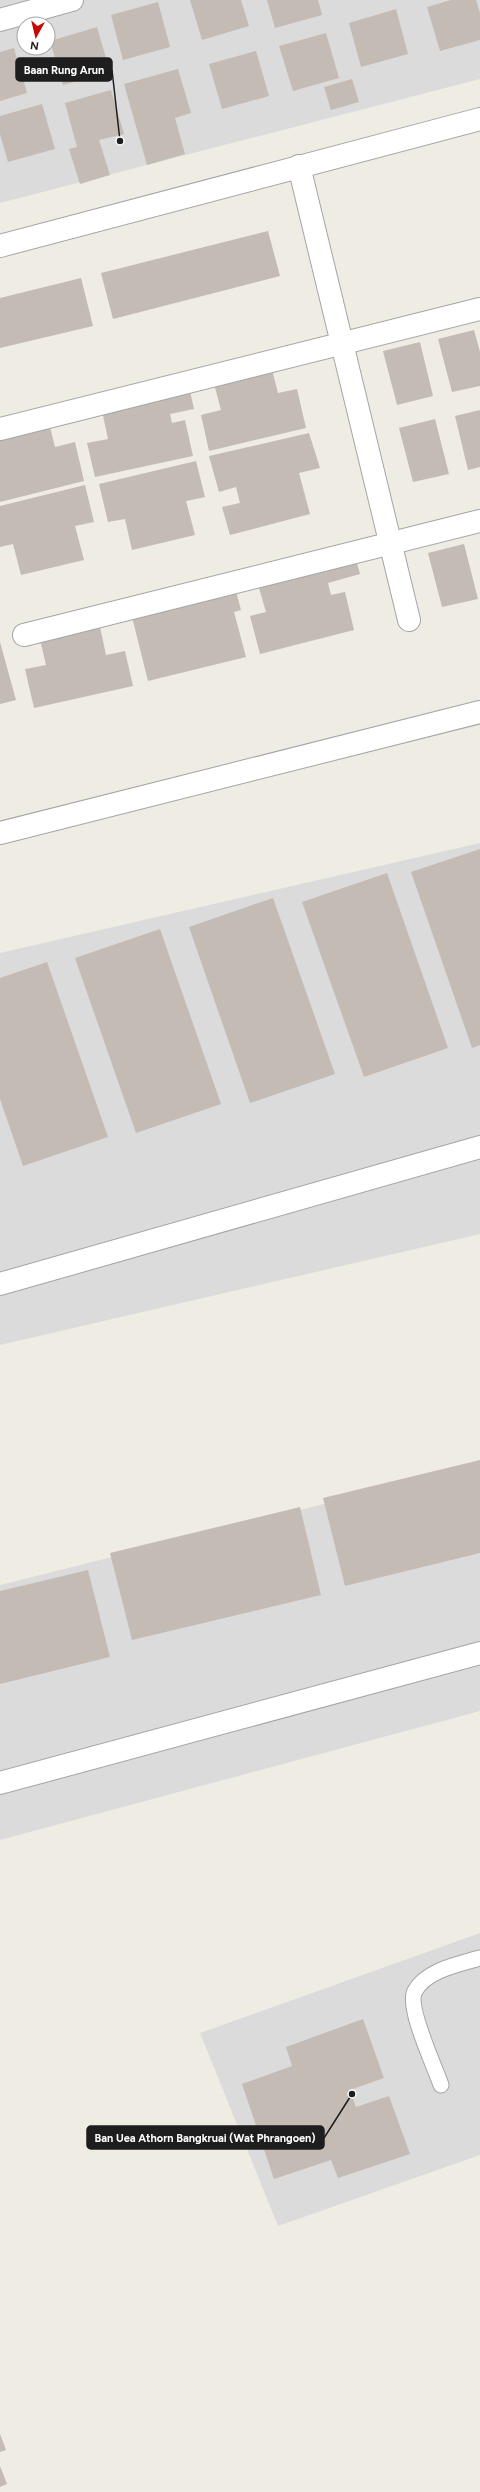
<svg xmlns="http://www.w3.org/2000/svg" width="480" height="2492" font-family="Figtree,sans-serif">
  <rect width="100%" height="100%" fill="#efece4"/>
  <g fill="#dcdbdb" fill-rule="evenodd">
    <path d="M0,0H480V79L0,203ZM24,24H48V48H24Z"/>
    <polygon points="480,843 480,1234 0,1345 0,953"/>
    <polygon points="480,1465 480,1711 0,1840 0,1585"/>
    <polygon points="480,1933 480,2155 278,2226 200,2033"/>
  </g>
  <g fill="#c3bbb4">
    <polygon points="190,0 241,0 249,26 202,40"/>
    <polygon points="267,0 318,0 322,15 275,28"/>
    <polygon points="451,0 476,0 480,13 480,40 440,51 427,7"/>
    <polygon points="158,2 170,47 123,60 111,15"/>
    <polygon points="396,9 408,54 361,67 349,23"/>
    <polygon points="97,27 110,72 63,85 50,41"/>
    <polygon points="326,33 339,78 293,91 279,46"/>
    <polygon points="14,48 27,93 0,101 0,52"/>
    <polygon points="256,51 269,96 222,109 209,64"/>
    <polygon points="178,69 191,113 175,118 185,154 147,165 124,84"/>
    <polygon points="352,79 359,102 331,110 324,87"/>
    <polygon points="111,90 124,134 99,140 110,175 80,184 69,149 77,147 65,103"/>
    <polygon points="42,104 55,149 8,162 0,134 0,116"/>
    <polygon points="268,231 280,276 113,319 101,273"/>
    <polygon points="81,278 93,326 0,348 0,298"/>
    <polygon points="474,330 480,352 480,386 452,392 438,339"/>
    <polygon points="420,342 433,396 397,405 383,351"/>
    <polygon points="271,366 278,393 297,389 306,428 209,451 201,415 221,410 213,380"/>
    <polygon points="189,387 194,409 170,414 172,423 185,420 193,456 95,477 87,443 108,439 101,406"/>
    <polygon points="480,410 480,467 468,470 455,416"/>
    <polygon points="48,419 55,447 75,442 84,481 0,502 0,431"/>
    <polygon points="435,419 449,474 413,482 399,428"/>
    <polygon points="309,433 320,468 299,473 310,514 230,535 222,507 240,503 236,487 219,492 209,456"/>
    <polygon points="196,461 205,497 186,501 195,535 132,550 125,519 108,522 99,484"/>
    <polygon points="85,485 94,522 75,526 84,560 21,575 13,544 0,547 0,506"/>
    <polygon points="464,544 478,599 442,607 428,553"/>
    <polygon points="355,556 360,574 328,583 331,595 345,592 354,630 260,654 250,616 266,612 257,581"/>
    <polygon points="234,584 241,610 234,612 246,657 148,681 130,609"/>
    <polygon points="99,622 106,655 125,651 133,686 34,708 25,669 46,665 39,635"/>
    <polygon points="0,642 16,700 0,704"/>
    <polygon points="480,849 480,1045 472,1048 411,872"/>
    <polygon points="387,873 448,1048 364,1077 302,902"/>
    <polygon points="273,898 335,1074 250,1103 189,927"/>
    <polygon points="160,929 221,1104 136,1133 75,958"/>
    <polygon points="47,962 108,1137 23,1166 0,1099 0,978"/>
    <polygon points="480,1460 480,1553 345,1586 323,1498"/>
    <polygon points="300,1507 321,1595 132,1640 110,1553"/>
    <polygon points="88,1570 110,1657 0,1684 0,1591"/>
    <polygon points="363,2019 384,2078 350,2090 356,2107 389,2096 410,2154 338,2178 331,2160 274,2179 242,2084 292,2066 286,2047"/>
    <polygon points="0,2434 6,2450 0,2452"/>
    <polygon points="0,2466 7,2484 0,2487"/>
  </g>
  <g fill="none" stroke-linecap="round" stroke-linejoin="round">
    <g stroke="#a5a5a5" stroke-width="17">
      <path id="service" d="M441,2085C435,2067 406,2006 415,1991C426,1970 460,1964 480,1958"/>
    </g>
    <g stroke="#a5a5a5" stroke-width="24">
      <g id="minor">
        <polyline points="0,20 72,0"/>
        <polyline points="299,166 409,620"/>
        <polyline points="0,246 480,119"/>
        <polyline points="0,429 480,309"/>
        <polyline points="24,635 480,521"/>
        <polyline points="0,833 480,712"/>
        <polyline points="0,1284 480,1147"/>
        <polyline points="0,1783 480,1653"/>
      </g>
    </g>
    <use href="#service" stroke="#fff" stroke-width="15"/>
    <use href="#minor" stroke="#fff" stroke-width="22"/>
  </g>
  <path fill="none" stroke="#1e1e1e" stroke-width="1.5" d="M120 141L112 70M352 2094L324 2138"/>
  <g fill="#1e1e1e" stroke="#fff" stroke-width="1.5">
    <circle cx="120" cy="141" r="4"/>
    <circle cx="352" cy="2094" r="4"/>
  </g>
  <g fill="#1e1e1e" stroke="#1e1e1e" stroke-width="1.5">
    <rect x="16" y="58" width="96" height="23" rx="4"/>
    <rect x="87" y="2126" width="237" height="23" rx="4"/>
  </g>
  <g font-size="11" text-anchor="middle" font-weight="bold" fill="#fff">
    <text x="64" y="74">Baan Rung Arun</text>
    <text x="205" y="2142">Ban Uea Athorn Bangkruai (Wat Phrangoen)</text>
  </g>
  <g transform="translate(36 36) rotate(188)"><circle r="19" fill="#ffffff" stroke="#a5a5a5"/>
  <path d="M0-3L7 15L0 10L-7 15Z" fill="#c90703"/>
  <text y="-6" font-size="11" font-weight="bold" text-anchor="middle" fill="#1e1e1e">N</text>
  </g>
</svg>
